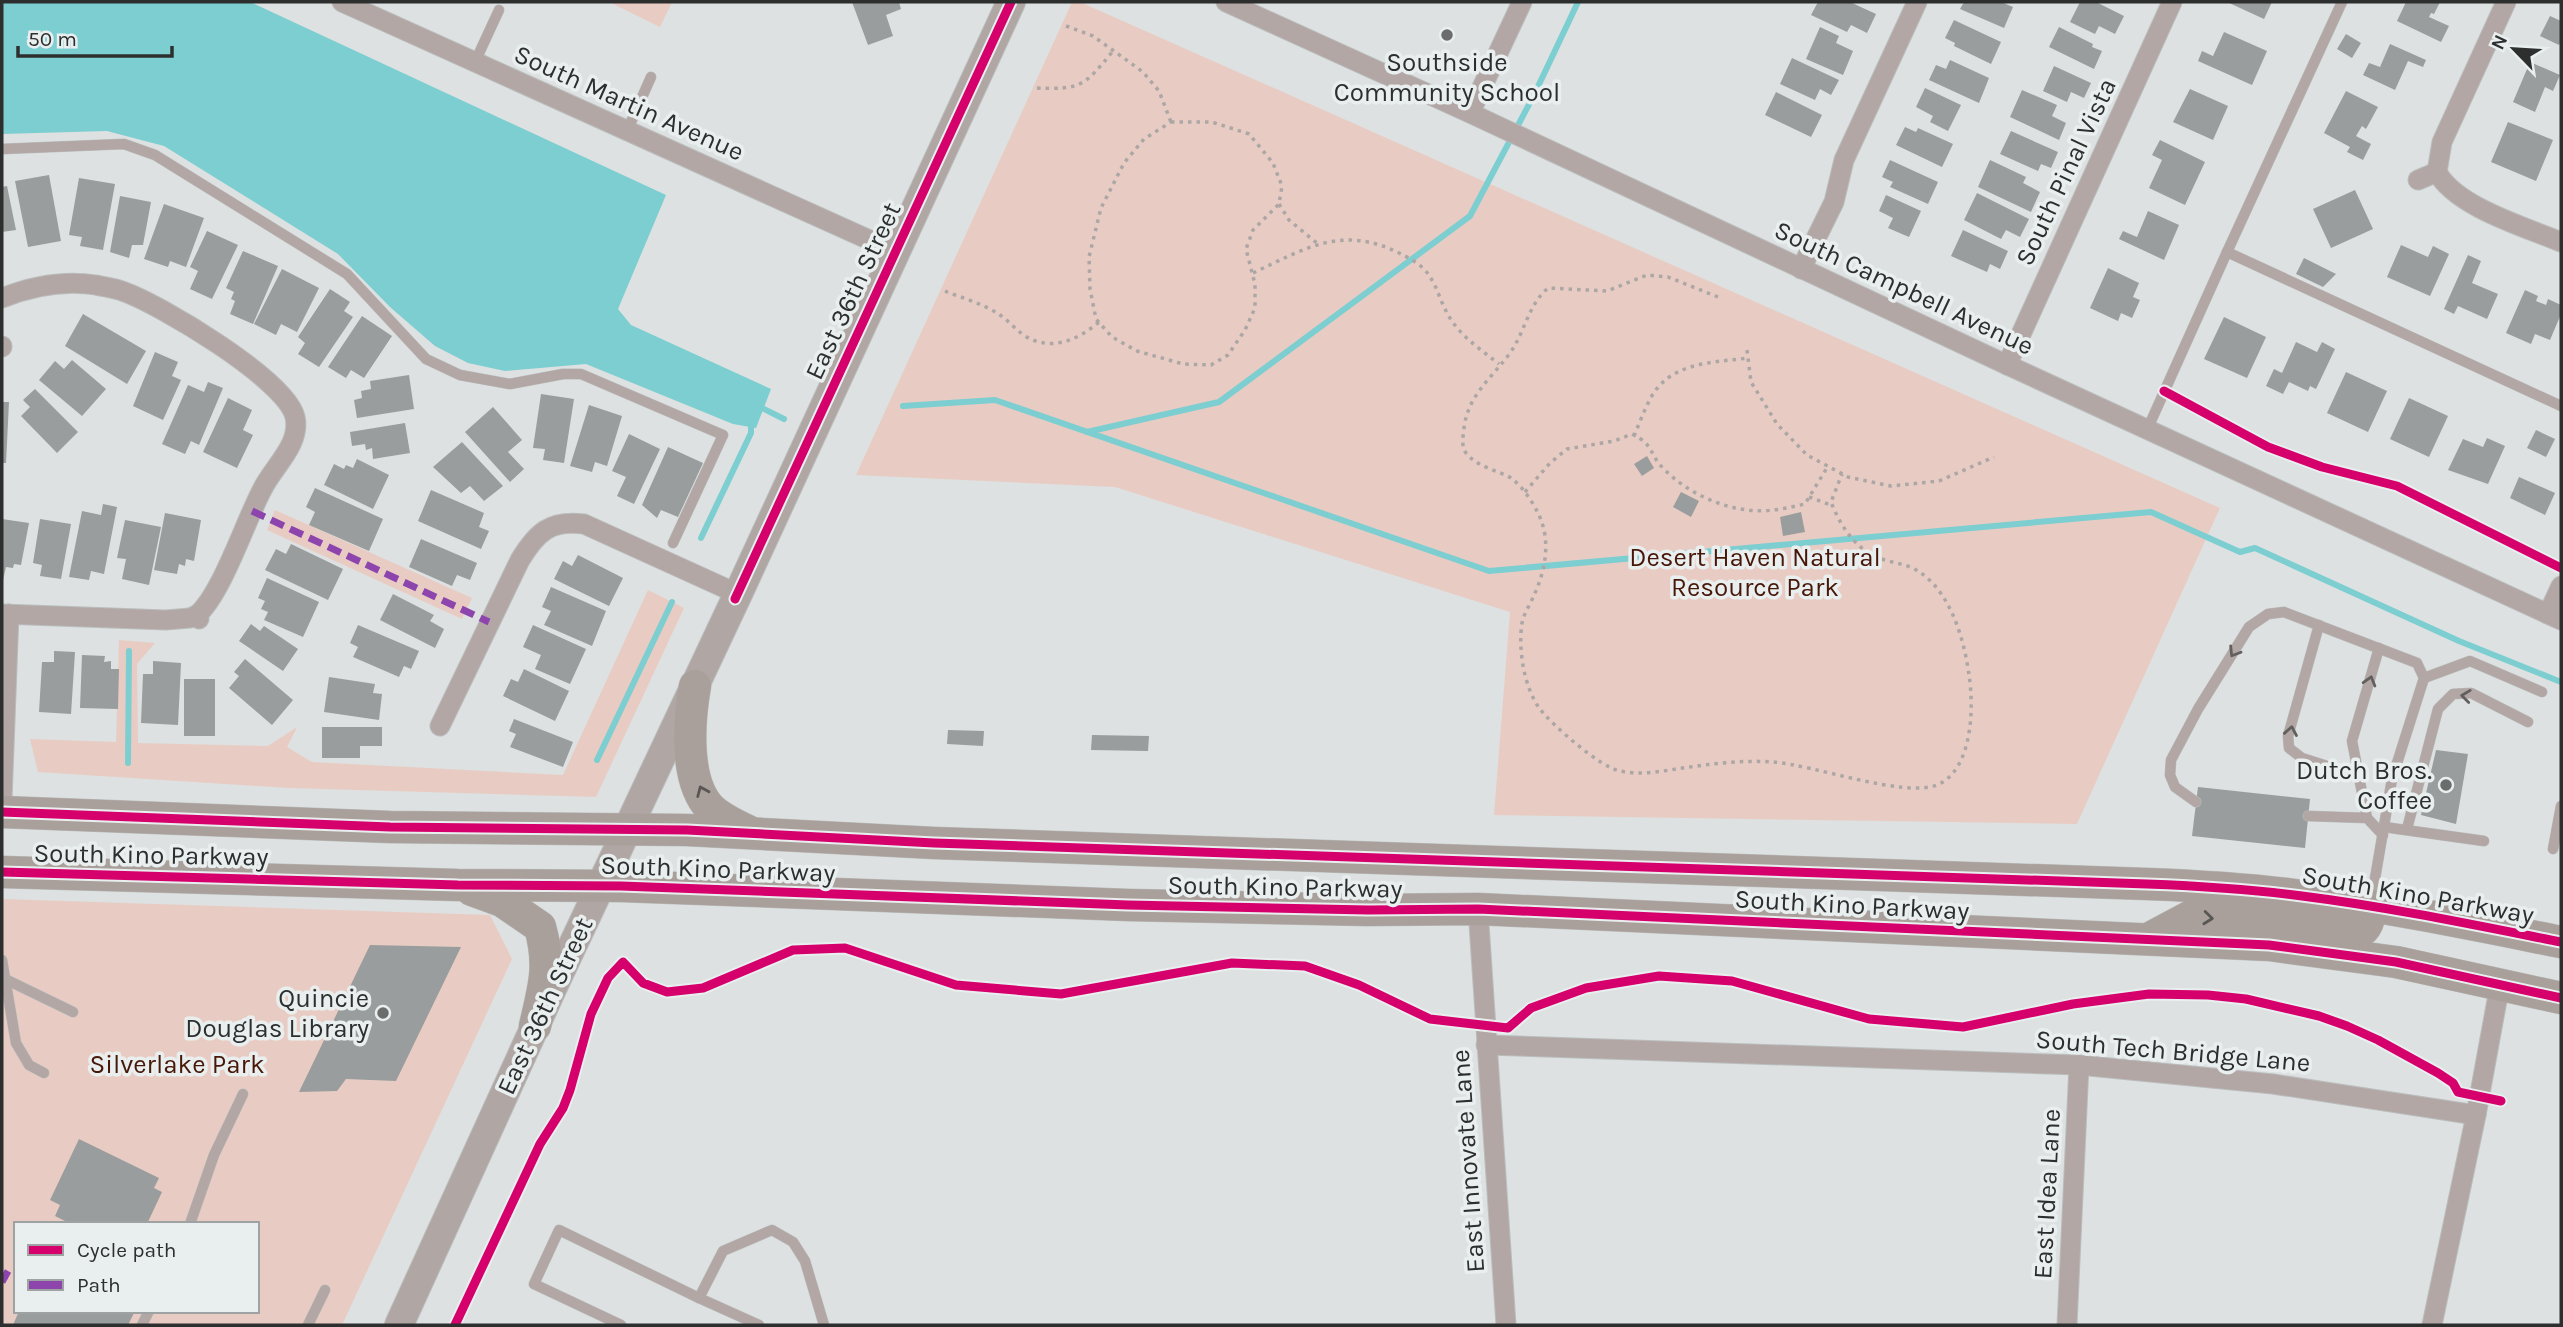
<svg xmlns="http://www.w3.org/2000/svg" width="2563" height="1327" font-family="Karla,sans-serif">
  <rect width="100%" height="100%" fill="#dde1e1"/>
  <g fill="#e8ccc3" fill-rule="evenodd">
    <polygon points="609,2 672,2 660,27"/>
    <polygon points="1072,2 1080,2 2220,508 2077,824 1494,815 1510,612 1115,487 856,475"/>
    <polygon points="275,510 472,598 462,619 267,530"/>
    <polygon points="648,590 684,608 596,797 289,788 38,772 30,739 116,742 119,640 155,643 137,664 138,743 268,746 297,727 287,747 312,762 563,775"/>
    <path d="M2,899L490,915L512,959L342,1325H2ZM16,1224H257V1311H16Z"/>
  </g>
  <polygon fill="#7cced1" points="2,2 250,2 666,195 618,309 631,325 771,389 756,428 733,424 586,364 505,371 468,363 435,346 390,307 338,254 164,146 107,131 2,134"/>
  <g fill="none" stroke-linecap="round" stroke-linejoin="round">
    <g stroke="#7cced1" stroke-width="6">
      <polyline points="758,406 784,419"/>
      <polyline points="903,406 995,400 1489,571 2151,512 2240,552 2255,548 2459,641 2561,682"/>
      <polyline points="1087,432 1219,402 1470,216 1534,95 1578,2"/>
      <polyline points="701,538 751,433 751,422"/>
      <polyline points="597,760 672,602"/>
      <polyline points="128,763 129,651"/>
    </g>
  </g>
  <g fill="#9a9d9d">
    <polygon points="852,2 899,2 901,9 886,15 893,36 868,45"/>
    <polygon points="1818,2 1850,2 1876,14 1867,33 1851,25 1847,32 1811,15"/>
    <polygon points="1964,2 2001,2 2013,7 2004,28 1960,9"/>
    <polygon points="2080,2 2096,2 2124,16 2115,34 2099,26 2095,34 2070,22"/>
    <polygon points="2227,2 2272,2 2264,19"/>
    <polygon points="2406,2 2440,2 2434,14 2431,13 2429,17 2449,26 2441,42 2397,21"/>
    <polygon points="2550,16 2561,21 2561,41 2559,45 2540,36"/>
    <polygon points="1954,20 2001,42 1991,64 1954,46 1955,43 1945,38"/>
    <polygon points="1820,27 1839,36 1836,43 1853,51 1843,75 1806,59"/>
    <polygon points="2059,27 2093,44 2092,47 2102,51 2094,69 2049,47"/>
    <polygon points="2224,32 2267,51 2252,85 2198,61 2202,51 2213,56"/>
    <polygon points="2346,34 2361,43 2352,58 2337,49"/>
    <polygon points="2390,44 2426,60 2423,67 2408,61 2395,90 2363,75 2369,63 2380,67"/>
    <polygon points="1792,58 1839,80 1831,95 1820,89 1815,100 1780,84"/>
    <polygon points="1950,60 1989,78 1979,103 1929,80 1936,65 1946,69"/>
    <polygon points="2530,62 2560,75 2553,91 2545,87 2535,112 2513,102"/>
    <polygon points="2054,66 2091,83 2084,98 2071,92 2067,102 2043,91"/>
    <polygon points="1925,88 1961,105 1948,131 1930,122 1933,116 1916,107"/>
    <polygon points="2190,89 2228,106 2213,140 2173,122"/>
    <polygon points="2022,90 2057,105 2052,116 2066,123 2059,140 2010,117"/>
    <polygon points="2346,91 2378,107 2366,129 2362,126 2356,136 2371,144 2363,160 2347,152 2350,147 2324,133"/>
    <polygon points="1776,92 1822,115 1811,137 1765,115"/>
    <polygon points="2508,122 2553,140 2536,181 2491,162"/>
    <polygon points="1905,127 1916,132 1918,128 1953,144 1942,167 1896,145"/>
    <polygon points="2011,131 2058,152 2051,168 2041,164 2038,171 2000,154"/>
    <polygon points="2160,140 2205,162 2185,205 2149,188 2162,160 2152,155"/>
    <polygon points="1890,160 1938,182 1928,204 1890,187 1893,182 1882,177"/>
    <polygon points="1990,160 2026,177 2023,183 2040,192 2031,212 1978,187"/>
    <polygon points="49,175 61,241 28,247 15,181"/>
    <polygon points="79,178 115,184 103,250 80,246 82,237 69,235"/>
    <polygon points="7,186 16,230 2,232 2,187"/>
    <polygon points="2355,190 2373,229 2331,248 2313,209"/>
    <polygon points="1977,193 2029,219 2020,237 2006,230 2001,239 1964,220"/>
    <polygon points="1886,195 1921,211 1909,237 1888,228 1893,218 1879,211"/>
    <polygon points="120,196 151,202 143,245 132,245 129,258 110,252"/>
    <polygon points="164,204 204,218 186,267 170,261 168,267 144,259"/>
    <polygon points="2148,211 2179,225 2164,260 2119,239 2123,231 2137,237"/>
    <polygon points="1963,230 2008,251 2000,269 1990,264 1987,272 1951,256"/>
    <polygon points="207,231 238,245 212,299 190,289 198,271 190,267"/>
    <polygon points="2401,245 2428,257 2433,246 2449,254 2430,296 2387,277"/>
    <polygon points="243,251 278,266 253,324 230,314 235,301 231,299 234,292 226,288"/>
    <polygon points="2468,255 2481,261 2472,283 2498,294 2487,319 2458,306 2454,314 2444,309"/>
    <polygon points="2304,258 2336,274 2323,287 2296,274"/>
    <polygon points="2108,268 2139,283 2133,297 2140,300 2132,318 2121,313 2118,321 2090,308"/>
    <polygon points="282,269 319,288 297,332 281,324 276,335 254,324"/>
    <polygon points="330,289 350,302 344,311 353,317 319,367 298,354 305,343 298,337"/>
    <polygon points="2525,290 2538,296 2536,301 2546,305 2548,299 2561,305 2561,314 2550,340 2535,334 2531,344 2506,333"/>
    <polygon points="83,314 146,351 127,384 65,346"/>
    <polygon points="362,316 392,336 364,378 351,370 346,378 328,367"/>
    <polygon points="2224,317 2266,337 2247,378 2204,359"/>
    <polygon points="2296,342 2317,352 2322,342 2335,349 2316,389 2310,386 2308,391 2289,382 2283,394 2266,386 2274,369 2282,373"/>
    <polygon points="155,352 178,362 172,376 181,380 163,420 133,406"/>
    <polygon points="72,360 106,389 82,416 39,380 55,361 64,369"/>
    <polygon points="2346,372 2387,391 2368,432 2327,413"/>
    <polygon points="409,375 414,409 357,418 354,400 362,398 361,391 371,389 370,381"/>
    <polygon points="208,382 223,388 199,445 191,441 185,454 162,444 188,385 204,392"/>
    <polygon points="35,389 78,432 57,453 21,416 30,407 23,400"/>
    <polygon points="541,394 574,399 564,463 543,460 545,449 533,448"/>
    <polygon points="228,398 252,410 243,430 253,435 237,468 203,452"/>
    <polygon points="2409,398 2448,416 2429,457 2390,439"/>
    <polygon points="2,402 9,402 6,463 2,463"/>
    <polygon points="589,405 622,416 607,466 595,462 592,472 570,466"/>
    <polygon points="493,407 522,440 508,452 524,469 510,482 465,432"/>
    <polygon points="405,423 410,453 373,459 372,448 366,450 365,444 352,446 350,432"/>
    <polygon points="2536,430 2555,439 2546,457 2527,448"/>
    <polygon points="629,434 660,449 634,504 617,496 626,477 612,471"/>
    <polygon points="2487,438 2505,446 2488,484 2448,470 2463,439 2483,447"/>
    <polygon points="462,442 503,486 484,501 470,486 461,493 433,467"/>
    <polygon points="668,447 703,463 678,517 661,510 657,518 642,505"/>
    <polygon points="1647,456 1654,468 1642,476 1634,464"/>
    <polygon points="357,459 389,475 373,509 324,485 334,464 344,469 346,465 353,468"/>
    <polygon points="2519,477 2555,493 2545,515 2510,498"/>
    <polygon points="315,488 383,519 369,551 309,525 315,512 306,507"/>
    <polygon points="431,490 484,513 479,527 489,531 481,549 418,521"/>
    <polygon points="1681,492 1699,501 1691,517 1673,507"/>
    <polygon points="103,504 117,507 104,574 91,571 89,580 69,577 82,511 101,515"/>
    <polygon points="1801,512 1805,532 1783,536 1780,517"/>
    <polygon points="165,513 201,520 194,561 186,559 185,566 179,564 177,574 154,570"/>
    <polygon points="2,519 29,523 21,565 14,564 13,568 6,567 3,580"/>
    <polygon points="40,519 71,524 61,579 40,576 42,565 33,563"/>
    <polygon points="125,520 161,527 149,585 122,579 126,559 117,558"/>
    <polygon points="421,539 477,563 470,580 457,575 452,586 409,567"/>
    <polygon points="291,544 343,569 328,600 265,570 276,549 286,554"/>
    <polygon points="578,555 623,578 609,606 554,579 563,561 572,566"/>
    <polygon points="267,578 319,602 303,637 264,620 268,612 261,609 265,601 258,598"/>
    <polygon points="551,587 606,611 592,646 544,625 551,611 542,607"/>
    <polygon points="393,594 434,615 430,621 444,629 435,648 380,620"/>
    <polygon points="251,624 260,631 264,626 298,649 283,671 239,641"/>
    <polygon points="358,625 419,651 411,669 404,666 399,677 353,657 358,647 350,643"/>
    <polygon points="533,625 586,649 570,684 535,669 541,655 523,647"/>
    <polygon points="54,651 75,652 71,714 39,712 42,662 54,662"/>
    <polygon points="82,655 105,656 104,662 111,661 111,669 119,669 118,709 80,708"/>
    <polygon points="245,659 293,700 272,725 229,688 239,676 234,672"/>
    <polygon points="153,661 181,663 178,725 141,723 143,674 153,674"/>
    <polygon points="524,669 569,691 555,721 503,696 511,679 518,682"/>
    <polygon points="329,677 375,684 373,693 382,694 379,720 324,712"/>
    <rect x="184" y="679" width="31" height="57"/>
    <polygon points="514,719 573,742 563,767 510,747 516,734 509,731"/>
    <polygon points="322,727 382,727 382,746 360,746 360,758 322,758"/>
    <polygon points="948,730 984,731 983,746 947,744"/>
    <polygon points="1092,735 1149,736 1148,751 1091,750"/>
    <polygon points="2436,750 2468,754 2456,824 2421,815"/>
    <polygon points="2198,787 2310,799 2305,848 2192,836"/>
    <polygon points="370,945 461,947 396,1081 346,1079 337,1091 299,1092"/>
    <polygon points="79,1139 159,1178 154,1188 162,1192 147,1224 71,1224 55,1216 60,1205 50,1200"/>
    <polygon points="19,1311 131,1311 134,1313 128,1325 13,1325"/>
  </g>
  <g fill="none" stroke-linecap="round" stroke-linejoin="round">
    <g stroke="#bbbdbd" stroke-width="11">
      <g id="service">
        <polyline points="475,62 499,10"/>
        <polyline points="627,131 651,77"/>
        <polyline points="2,149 124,144 155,155 347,274 426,359 460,375 510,384 563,374 581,374 723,435 673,543"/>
        <polyline points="2227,252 2342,2"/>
        <polyline points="2147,430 2227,252 2561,406"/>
        <polyline points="2319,625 2288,736 2289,748 2302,758 2358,776"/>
        <polyline points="2424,678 2470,661 2542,692"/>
        <polyline points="2196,802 2175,787 2170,775 2171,760 2198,709 2249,627 2268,614 2284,612 2417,663 2424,678 2392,779 2371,902"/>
        <polyline points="2308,816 2367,818 2383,835"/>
        <polyline points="2367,818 2352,741 2379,648"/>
        <polyline points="2384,827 2484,841"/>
        <polyline points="2407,829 2438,709 2453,694 2471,693 2528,722"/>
        <polyline points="2553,849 2561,806"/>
        <polyline points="2,960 16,1043 29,1065 44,1073"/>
        <polyline points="5,979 73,1012"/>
        <polyline points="190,1224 214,1155 243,1094"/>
        <polyline points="699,1298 759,1325"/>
        <polyline points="142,1325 149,1311"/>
        <polyline points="308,1325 325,1290"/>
        <polyline points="621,1325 534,1284 559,1230 699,1298 723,1251 772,1230 793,1242 805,1261 824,1325"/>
      </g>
    </g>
    <g stroke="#bbbdbd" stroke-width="21">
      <g id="minor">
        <polyline points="342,2 894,251"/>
        <polyline points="1226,2 1470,113 2003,363 2561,620"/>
        <polyline points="1470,113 1522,2"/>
        <polyline points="2437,172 2442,142 2506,2"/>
        <path d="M2437,172C2456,207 2525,227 2561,242"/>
        <polyline points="2418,180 2437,172"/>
        <polyline points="1801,269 1834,202 1844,160 1917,2"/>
        <path d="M2,298C32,286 64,280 96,285C104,287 114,288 122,291C158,303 287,380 295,417C301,444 274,466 263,488C246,519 222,594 197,615"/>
        <polyline points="2,346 2,347"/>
        <polyline points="2007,365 2172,2"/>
        <polyline points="2,614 166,620 190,618 197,615 199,619"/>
        <polyline points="2548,614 2561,586"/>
        <path d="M440,726L520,560C537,532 550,520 584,524L738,594"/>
        <polyline points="2,800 9,614"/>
        <polyline points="1478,909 1506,1325"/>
        <polyline points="1486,1045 2079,1065 2273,1084 2476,1115"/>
        <polyline points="2067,1325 2079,1065"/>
        <polyline points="2432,1325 2476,1115 2500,984"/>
      </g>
    </g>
    <g stroke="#bbbdbd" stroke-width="30">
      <polyline id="secondary" points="399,1325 553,987 738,594 1011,2"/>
    </g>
    <g stroke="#bbbdbd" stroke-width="33">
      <g id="primary">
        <path d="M695,686C689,720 684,780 710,808C720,818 735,825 748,831"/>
        <path d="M2,812L390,827L687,830L934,843L2147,884C2199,886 2251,889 2302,896C2389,907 2475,925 2561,942"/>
        <polyline points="2,872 458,885 621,886 1128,905 1368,910 1478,909 2269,945 2396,962 2561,998"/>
        <path d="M472,890L502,901L540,927C551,966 544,987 535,1026"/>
        <path d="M2148,939L2191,916L2359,932C2369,928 2369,916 2371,906"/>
      </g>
    </g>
    <g stroke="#aca6a5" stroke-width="3.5" stroke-dasharray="3.5 5" stroke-linecap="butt">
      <polyline points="1066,26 1093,36 1143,72 1159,91 1171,122"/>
      <path d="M1037,88C1082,90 1085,85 1113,51"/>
      <polygon points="1171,122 1212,122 1249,134 1273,163 1282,186 1279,204 1253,230 1246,249 1255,284 1255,308 1245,330 1228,355 1211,365 1183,364 1137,351 1112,337 1096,319 1090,289 1089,257 1101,208 1124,163 1144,139"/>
      <polyline points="1279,204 1289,220 1318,244"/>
      <path d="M1253,273C1306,248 1343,224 1401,254C1411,259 1424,266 1430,277C1437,287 1440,300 1446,311C1458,335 1479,348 1499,364"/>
      <path d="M945,291C962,298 984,304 1000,315C1009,321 1016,330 1025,336C1051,352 1078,340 1099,322"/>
      <path d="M1718,297L1668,277L1647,275L1607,291L1548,288C1528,305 1525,332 1510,353C1491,379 1468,395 1464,428C1463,437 1461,446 1466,453C1477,467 1497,470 1511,478C1522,486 1532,501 1538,513C1551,539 1546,568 1535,593C1531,603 1524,613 1522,623C1518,649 1524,688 1540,709C1552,725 1601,768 1620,771C1643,776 1667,770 1690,767C1718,763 1745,760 1773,762C1814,765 1903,798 1937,785C1973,770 1974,707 1969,675C1964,637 1948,583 1910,567C1900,563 1889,562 1879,558C1855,549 1840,525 1831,502L1842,474"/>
      <polyline points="1747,350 1751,382 1777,424 1807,455 1848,477 1891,486 1939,481 1994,457"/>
      <path d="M1634,436C1639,424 1644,411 1650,399C1670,362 1710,363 1748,358"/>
      <path d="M1525,492L1550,463L1567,449L1614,441L1632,434C1656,446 1648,454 1664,469C1690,496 1735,515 1773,510C1784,509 1795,506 1805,504L1828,466"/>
      <polyline points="1809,497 1833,506"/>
    </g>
    <use href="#service" stroke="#b2a7a5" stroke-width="10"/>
    <use href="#minor" stroke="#b2a7a5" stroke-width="19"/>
    <use href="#secondary" stroke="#b0a6a3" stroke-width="28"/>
    <use href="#primary" stroke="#aaa09b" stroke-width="32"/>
    <g stroke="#8e44ad" stroke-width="7" stroke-dasharray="14 7" stroke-linecap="butt">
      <polyline points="252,511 489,622"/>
      <polyline points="2,1282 8,1271"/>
    </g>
    <g stroke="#e9efef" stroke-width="13">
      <g id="cycleway">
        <polyline points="2164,391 2268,447 2322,467 2397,486 2561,568"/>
        <polyline points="735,599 1011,2"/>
        <path d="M2,812L390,827L687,830L934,843L2147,884C2199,886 2251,889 2302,896C2389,907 2475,925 2561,942"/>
        <polyline points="2,872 458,885 621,886 1128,905 1368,910 1478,909 2269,945 2396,962 2561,998"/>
        <polyline points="455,1325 540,1144 563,1108 570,1090 591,1014 608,978 623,962 643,983 667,992 703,988 793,950 845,948 956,985 1061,994 1232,963 1305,966 1359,985 1430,1019 1508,1028 1531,1008 1586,988 1659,976 1732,981 1869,1019 1963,1027 2073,1004 2149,994 2208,995 2246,999 2319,1016 2347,1026 2378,1040 2438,1073 2453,1083 2458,1092 2501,1101"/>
      </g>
    </g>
    <use href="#cycleway" stroke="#d6006c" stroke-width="9"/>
  </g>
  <defs><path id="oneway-chevron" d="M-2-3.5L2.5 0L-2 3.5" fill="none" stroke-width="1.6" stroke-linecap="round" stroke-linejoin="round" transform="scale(1.75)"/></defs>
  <g stroke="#625f5e">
    <use href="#oneway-chevron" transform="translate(2234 652) rotate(122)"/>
    <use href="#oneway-chevron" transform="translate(2370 681) rotate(-74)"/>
    <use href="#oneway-chevron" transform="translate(2466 696) rotate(-173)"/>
    <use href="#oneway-chevron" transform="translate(2291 731) rotate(-80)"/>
  </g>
  <g stroke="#595755">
    <use href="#oneway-chevron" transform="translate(702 791) rotate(-113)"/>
    <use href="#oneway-chevron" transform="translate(2208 918) rotate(6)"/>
  </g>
  <g fill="#6b6d6d" stroke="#e9efef" stroke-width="2.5">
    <circle cx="1447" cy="35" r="7"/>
    <circle cx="2446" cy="785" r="7"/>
    <circle cx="383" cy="1013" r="7"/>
  </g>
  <g text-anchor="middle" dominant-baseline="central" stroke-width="7" stroke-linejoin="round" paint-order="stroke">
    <g font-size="26" fill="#2d2f2f" stroke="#e9efef" text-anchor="end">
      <text x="1447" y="62" text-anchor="middle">Southside<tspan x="1447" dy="30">Community School</tspan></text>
      <text x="2432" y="770">Dutch Bros.<tspan x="2432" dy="30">Coffee</tspan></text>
      <text x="369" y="998">Quincie<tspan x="369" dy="30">Douglas Library</tspan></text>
    </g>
    <g font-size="26" fill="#2d2f2f" stroke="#e9efef">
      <text transform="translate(629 103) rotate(24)">South Martin Avenue</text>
      <text transform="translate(2066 172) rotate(-65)">South Pinal Vista</text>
      <text transform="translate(1904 288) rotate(25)">South Campbell Avenue</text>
      <text transform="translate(853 291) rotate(-65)">East 36th Street</text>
      <text transform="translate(151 855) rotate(1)">South Kino Parkway</text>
      <text transform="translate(718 869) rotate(2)">South Kino Parkway</text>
      <text transform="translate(1285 887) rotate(1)">South Kino Parkway</text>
      <text transform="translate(2418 895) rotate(10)">South Kino Parkway</text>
      <text transform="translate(1852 905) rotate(3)">South Kino Parkway</text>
      <text transform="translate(545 1006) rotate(-65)">East 36th Street</text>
      <text transform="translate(2173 1051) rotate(5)">South Tech Bridge Lane</text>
      <text transform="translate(1468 1161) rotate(-94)">East Innovate Lane</text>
      <text transform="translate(2047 1194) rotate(-87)">East Idea Lane</text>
    </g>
    <g font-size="26" fill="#481707" stroke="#e9efef">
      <text x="1755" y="557">Desert Haven Natural<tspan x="1755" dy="30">Resource Park</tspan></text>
      <text x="177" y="1064">Silverlake Park</text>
    </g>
  </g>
  <rect width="2563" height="1327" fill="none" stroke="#2d2f2f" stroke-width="7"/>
  <rect x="14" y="1222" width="245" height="91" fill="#e9efef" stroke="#9ea2a2" stroke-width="2"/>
  <rect x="28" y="1245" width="35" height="10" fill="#d6006c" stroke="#9ea2a2" stroke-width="2"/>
  <text x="77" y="1257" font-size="21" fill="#2d2f2f">Cycle path</text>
  <rect x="28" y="1280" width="35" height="10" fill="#8e44ad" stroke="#9ea2a2" stroke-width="2"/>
  <text x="77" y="1292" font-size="21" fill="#2d2f2f">Path</text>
  <g transform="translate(2514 49) rotate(295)" stroke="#e9efef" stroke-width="5" paint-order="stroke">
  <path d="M0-5L12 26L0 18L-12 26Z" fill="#2d2f2f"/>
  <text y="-10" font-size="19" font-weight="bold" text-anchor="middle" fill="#2d2f2f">N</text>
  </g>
  <path d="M18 46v10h154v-10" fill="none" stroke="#2d2f2f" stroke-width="3.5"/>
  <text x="28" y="46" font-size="21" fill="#2d2f2f" stroke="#e9efef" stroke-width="5" paint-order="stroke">50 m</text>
</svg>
